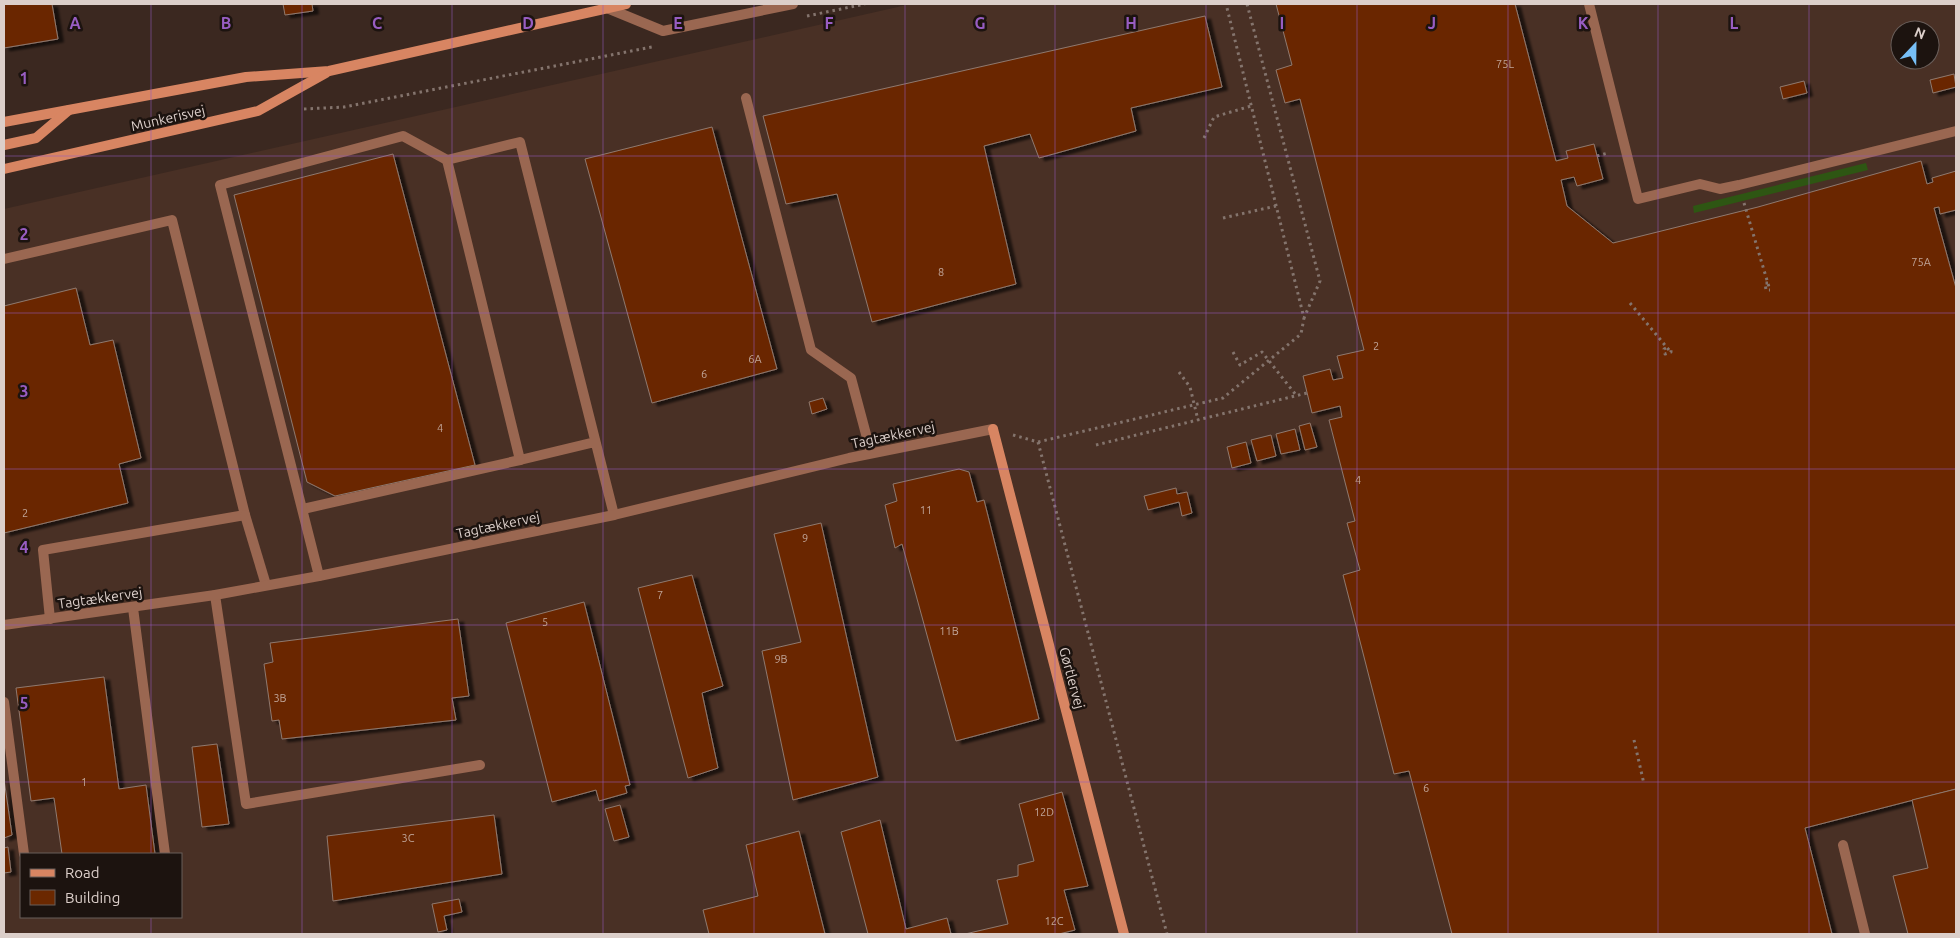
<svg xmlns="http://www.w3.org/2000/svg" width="1960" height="938" font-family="Ubuntu,sans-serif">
  <defs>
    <filter id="shadow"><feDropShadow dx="5.5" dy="3" stdDeviation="1" flood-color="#0009"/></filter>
  </defs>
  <rect width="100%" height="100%" fill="#3b2820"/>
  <path fill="#493025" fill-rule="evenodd" d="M911,4H1956V934H4V209ZM1900,30H1930V60H1900ZM21,854H181V917H21Z"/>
  <polygon fill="#2e5613" points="1866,163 1868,170 1694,213 1693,206"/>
  <g fill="#6b2800" stroke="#8f796f" filter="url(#shadow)">
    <polygon points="4,4 52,4 58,39 4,48"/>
    <polygon points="283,4 312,4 313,11 285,15"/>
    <polygon points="1276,4 1515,4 1556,161 1568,158 1566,151 1594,144 1603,179 1577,186 1574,177 1561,180 1567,206 1613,243 1758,207 1921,161 1927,184 1933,182 1932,178 1956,171 1956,210 1940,214 1939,207 1934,208 1956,288 1956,789 1805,828 1832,934 1452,934 1409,771 1394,774 1343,575 1360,570 1347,523 1355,521 1329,420 1342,417 1340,406 1312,413 1303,376 1330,369 1333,380 1343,378 1337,356 1364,350 1300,99 1285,103 1276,70 1292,65"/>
    <polygon points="1205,16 1222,87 1131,108 1136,131 1039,158 1030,134 984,146 1016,284 872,322 837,194 786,204 763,116"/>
    <polygon points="1954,74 1956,87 1933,93 1930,80"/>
    <polygon points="1804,81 1807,93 1783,99 1780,87"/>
    <polygon points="712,127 777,369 652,403 585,159"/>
    <polygon points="393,154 475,465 335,496 307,482 234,195"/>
    <polygon points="76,288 90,345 113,340 141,458 119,464 128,503 4,533 4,306"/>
    <polygon points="823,398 827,409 812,414 809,402"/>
    <polygon points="1310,423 1317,447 1305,450 1299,426"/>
    <polygon points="1295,429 1300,450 1281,454 1276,434"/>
    <polygon points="1271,435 1276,456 1257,461 1251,440"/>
    <polygon points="1246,442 1251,463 1232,468 1227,447"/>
    <polygon points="959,469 969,472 977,502 984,500 1039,719 956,741 902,544 895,548 885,505 897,501 893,484"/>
    <polygon points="1176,488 1177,494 1187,492 1192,513 1182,516 1179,502 1148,510 1144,496"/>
    <polygon points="821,523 878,777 793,800 762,651 801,642 774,534"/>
    <polygon points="692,575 723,686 702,693 718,768 688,778 638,588"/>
    <polygon points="584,602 630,785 625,786 627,793 599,801 596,790 552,802 506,623"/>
    <polygon points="458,619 469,696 452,698 456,720 282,739 279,720 272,721 264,664 273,662 270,643"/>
    <polygon points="104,677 119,789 146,785 155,854 62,854 54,798 31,801 16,688"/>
    <polygon points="217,744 229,824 202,827 192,747"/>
    <polygon points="4,779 12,835 4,838"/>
    <polygon points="1956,789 1956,934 1908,934 1893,876 1928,868 1912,800"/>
    <polygon points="1062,792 1088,886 1064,890 1075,930 1059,934 965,934 1008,924 997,880 1018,876 1018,865 1034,861 1019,804"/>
    <polygon points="620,805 629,837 614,841 605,809"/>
    <polygon points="494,815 502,874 333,901 327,836"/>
    <polygon points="880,820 906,929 947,918 951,934 868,934 841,832"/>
    <polygon points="799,831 825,934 709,934 703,910 758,896 746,845"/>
    <polygon points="8,847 11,872 4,873 4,848"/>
    <polygon points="459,899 462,912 444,916 447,930 438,932 432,904"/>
  </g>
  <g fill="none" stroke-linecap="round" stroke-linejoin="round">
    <g stroke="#84746d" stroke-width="3" stroke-dasharray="2.5 4" stroke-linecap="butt">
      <polyline points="1247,4 1320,281 1304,318"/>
      <polyline points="807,16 865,4"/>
      <polyline points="304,109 344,107 652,47"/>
      <polyline points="1204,138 1214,117 1251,106"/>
      <polyline points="1597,156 1608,153"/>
      <polyline points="1744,203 1769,287"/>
      <polyline points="1223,218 1276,206"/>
      <polyline points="1768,283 1765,283 1766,290 1770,290"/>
      <polyline points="1630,303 1669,350"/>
      <polyline points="1666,348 1664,349 1665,354 1671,352 1671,350"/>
      <polyline points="1233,352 1240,365 1262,352 1296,395"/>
      <polyline points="1179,372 1190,387 1198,420"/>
      <polyline points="1013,435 1038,442 1223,398 1301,334 1304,318 1226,4"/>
      <polyline points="1038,442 1167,934"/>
      <polyline points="1096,445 1307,393"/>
      <polyline points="1634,740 1644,784"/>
    </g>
    <g stroke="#9a6751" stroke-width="10">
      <polyline points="1589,4 1638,199 1700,184 1720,189 1739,185 1956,131"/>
      <polyline points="607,8 663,31 793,4"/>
      <polyline points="746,98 811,350 851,378 871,453"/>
      <polyline points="4,259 172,220 245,515 43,550 50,619"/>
      <polyline points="595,442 520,460 447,160 520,142 614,515"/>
      <polyline points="303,509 520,460"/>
      <polyline points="245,515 266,585"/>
      <polyline points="319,576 220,185 403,136 447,160"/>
      <polyline points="215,595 246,804 480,765"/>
      <polyline points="133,608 165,854"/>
      <polyline points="4,702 24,854"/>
      <polyline points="1843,845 1865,934"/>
    </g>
    <polyline stroke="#9a6751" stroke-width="10" points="4,625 215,595 319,576 614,515 849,458 993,429"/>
    <g stroke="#d88562" stroke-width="10">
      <polyline points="4,122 246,77 329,71 626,4"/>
      <polyline points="4,145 36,138 69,110"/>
      <polyline points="4,169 258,111 326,73"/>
      <polyline points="993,429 1124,934"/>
    </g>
  </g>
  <path fill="none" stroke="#985dc2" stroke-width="1" stroke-opacity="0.55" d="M151,4V854M302,4V934M452,4V934M603,4V934M754,4V934M905,4V934M1055,4V934M1206,4V934M1357,4V934M1508,4V934M1658,4V934M1809,4V934M4,156H1956M4,313H1956M4,469H1956M4,625H1956M4,782H1956M151,917V934"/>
  <g text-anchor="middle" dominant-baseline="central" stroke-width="5" stroke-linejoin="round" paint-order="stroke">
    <g font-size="11" fill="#c0a598">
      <text x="1505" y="64">75L</text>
      <text x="1921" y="262">75A</text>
      <text x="941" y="272">8</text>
      <text x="1376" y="346">2</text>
      <text x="755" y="359">6A</text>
      <text x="704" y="374">6</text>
      <text x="440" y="428">4</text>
      <text x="1358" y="480">4</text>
      <text x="926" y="510">11</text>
      <text x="25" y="513">2</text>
      <text x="805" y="538">9</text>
      <text x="660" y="595">7</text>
      <text x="545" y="622">5</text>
      <text x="949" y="631">11B</text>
      <text x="781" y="659">9B</text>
      <text x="280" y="698">3B</text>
      <text x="84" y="782">1</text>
      <text x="1426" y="788">6</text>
      <text x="1044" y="812">12D</text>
      <text x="408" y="838">3C</text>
      <text x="1054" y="921">12C</text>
    </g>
    <g font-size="14" fill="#dccfca" stroke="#1c130f">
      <text transform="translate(168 118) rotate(-13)">Munkerisvej</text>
      <text transform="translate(893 435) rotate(-12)">Tagtækkervej</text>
      <text transform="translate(498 525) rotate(-12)">Tagtækkervej</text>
      <text transform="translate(100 598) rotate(-8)">Tagtækkervej</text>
      <text transform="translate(1072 678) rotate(75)">Gørtlervej</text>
    </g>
  </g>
  <g font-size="16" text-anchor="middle" font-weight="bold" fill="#985dc2" stroke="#1c130f" stroke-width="5" stroke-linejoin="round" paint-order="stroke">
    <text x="75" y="29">A</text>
    <text x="226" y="29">B</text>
    <text x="377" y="29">C</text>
    <text x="528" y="29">D</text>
    <text x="678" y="29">E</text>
    <text x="829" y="29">F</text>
    <text x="980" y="29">G</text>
    <text x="1131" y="29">H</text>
    <text x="1282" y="29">I</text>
    <text x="1432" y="29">J</text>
    <text x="1583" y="29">K</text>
    <text x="1734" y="29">L</text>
    <text x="24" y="84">1</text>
    <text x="24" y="240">2</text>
    <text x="24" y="397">3</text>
    <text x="24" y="553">4</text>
    <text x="24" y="709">5</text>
  </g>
  <rect width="1960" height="938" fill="none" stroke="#dccfca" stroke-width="10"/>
  <rect x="20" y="853" width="162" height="65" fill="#1c130f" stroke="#695e5a"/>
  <rect x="30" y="869" width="25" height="8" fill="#d88562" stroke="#695e5a"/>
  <text x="65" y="878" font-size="15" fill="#dccfca">Road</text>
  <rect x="30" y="890" width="25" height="15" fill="#6b2800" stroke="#695e5a"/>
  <text x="65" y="903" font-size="15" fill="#dccfca">Building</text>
  <g transform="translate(1915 45) rotate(22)"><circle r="24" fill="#1c130f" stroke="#695e5a"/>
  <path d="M0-4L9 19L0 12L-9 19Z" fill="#77bff7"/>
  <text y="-8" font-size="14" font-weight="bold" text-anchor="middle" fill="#dccfca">N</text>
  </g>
</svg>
